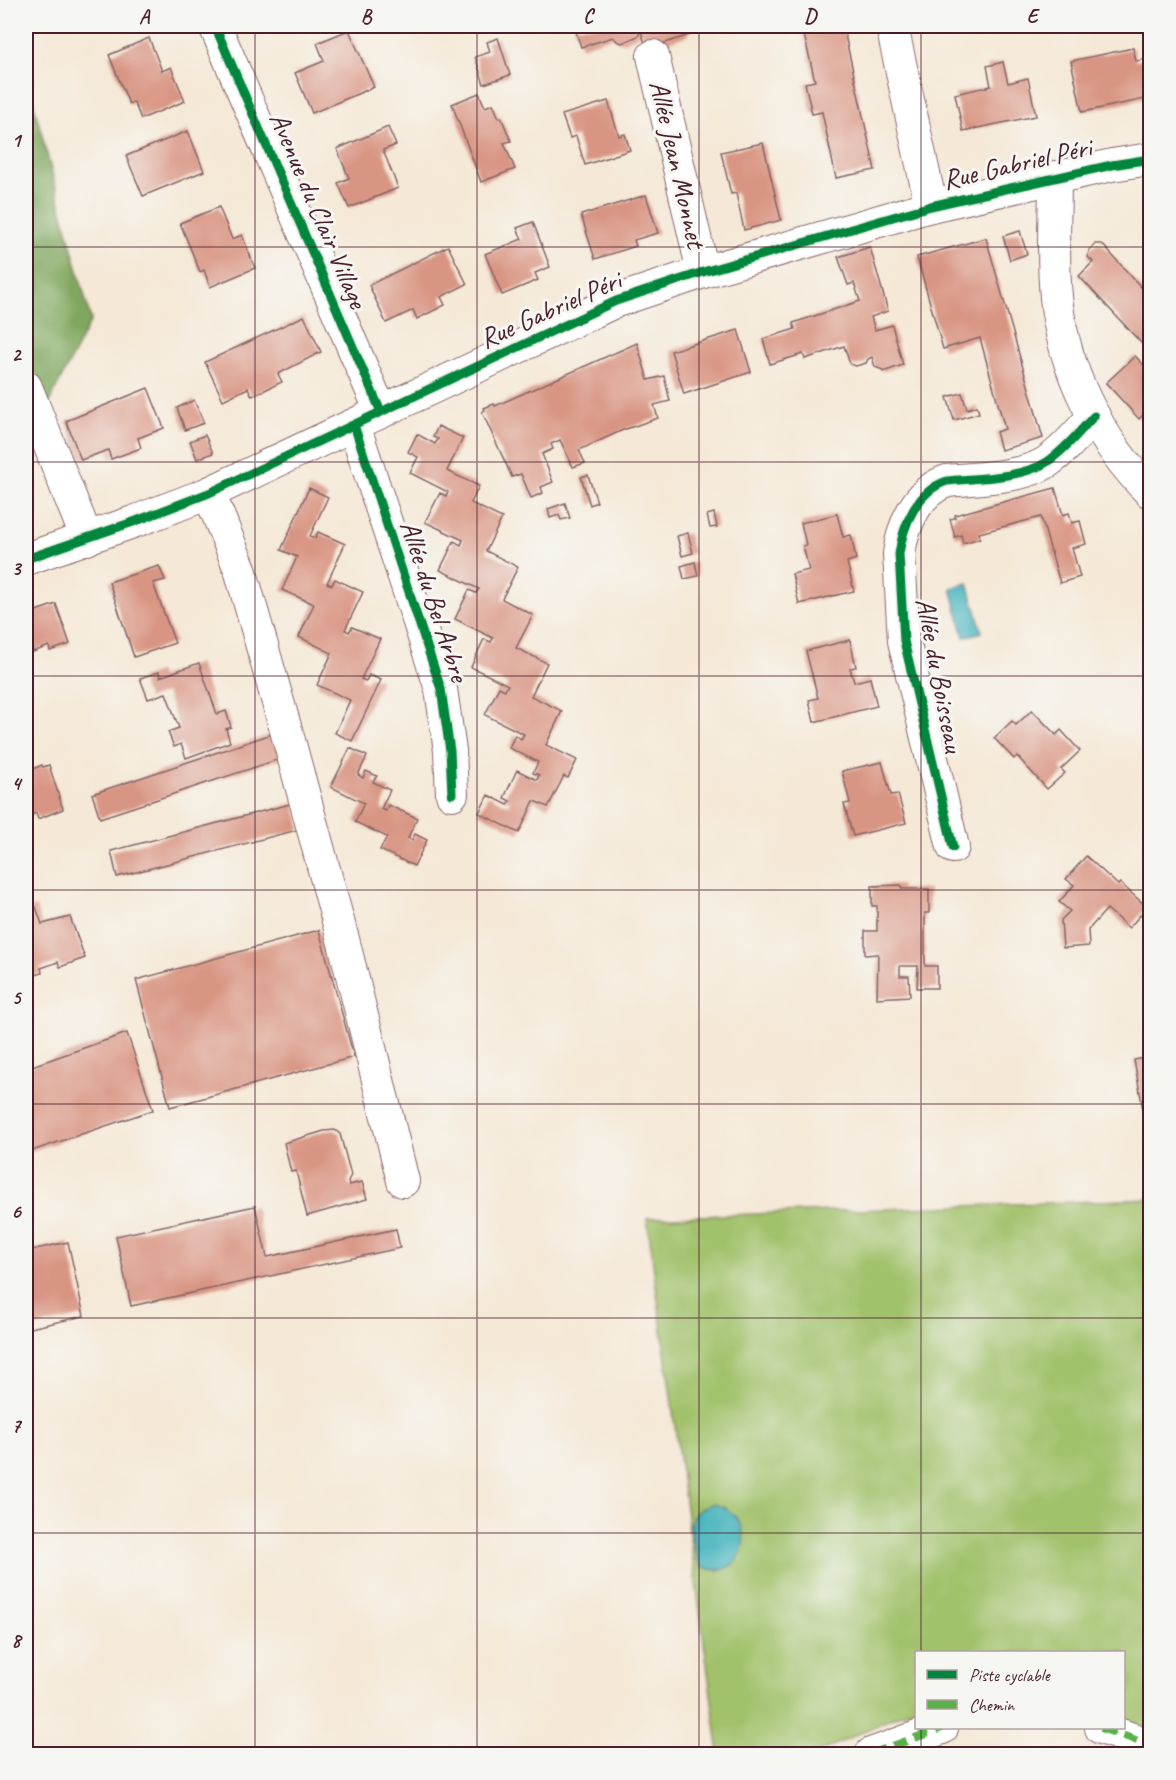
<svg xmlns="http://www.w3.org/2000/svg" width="1176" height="1780" font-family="Caveat,sans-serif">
  <rect width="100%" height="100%" fill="#f6f6f2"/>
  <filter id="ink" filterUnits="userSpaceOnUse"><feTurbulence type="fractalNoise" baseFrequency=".0167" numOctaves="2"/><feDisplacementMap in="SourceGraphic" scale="12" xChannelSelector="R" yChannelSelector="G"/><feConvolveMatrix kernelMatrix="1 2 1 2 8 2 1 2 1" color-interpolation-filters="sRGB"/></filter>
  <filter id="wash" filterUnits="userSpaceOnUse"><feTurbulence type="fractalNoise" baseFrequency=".008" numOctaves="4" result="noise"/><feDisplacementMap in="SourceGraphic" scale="24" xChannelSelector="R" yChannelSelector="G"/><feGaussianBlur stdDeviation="1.35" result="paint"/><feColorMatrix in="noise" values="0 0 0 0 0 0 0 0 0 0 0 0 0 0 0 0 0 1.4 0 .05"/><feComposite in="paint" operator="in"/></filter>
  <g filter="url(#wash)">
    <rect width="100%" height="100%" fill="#f5e8d6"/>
    <polygon fill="#a1c16a" stroke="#76704a" stroke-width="1.5" points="1150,1199 1150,1734 1124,1722 1124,1652 916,1652 916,1707 815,1754 719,1754 647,1218"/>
    <polygon fill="#80a75e" stroke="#656344" stroke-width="1.5" points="26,75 91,320 26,448"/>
    <g fill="#45b4bd" stroke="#486a74" stroke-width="1.5">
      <polygon points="968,583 982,632 964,637 951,588"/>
      <path d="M712,1504C760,1511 750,1584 703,1567L699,1563C691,1538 680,1513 712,1504Z"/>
    </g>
    <g id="blocks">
      <g fill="#d99583">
        <polygon points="574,26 706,26 688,32 689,35 647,49 641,31 638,36 622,43 617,41 613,37 581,47"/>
        <polygon points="802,26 843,26 875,170 836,178 822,112 812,114 805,83 815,81"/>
        <polygon points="349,30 374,87 312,113 295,73 324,61 317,43"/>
        <polygon points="149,38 162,71 171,67 185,101 141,119 134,102 129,104 109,55"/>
        <polygon points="498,38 510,75 484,84 475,57 490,52 487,42"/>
        <polygon points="1133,48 1136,61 1147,59 1150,75 1150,98 1082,112 1071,61"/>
        <polygon points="1003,62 1008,83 1028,78 1036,116 963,131 955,94 991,86 987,66"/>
        <polygon points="479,93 485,107 493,104 499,118 501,117 511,141 504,143 515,169 481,182 452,104"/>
        <polygon points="608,101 619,136 625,134 630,150 585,165 576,136 570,138 562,115"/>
        <polygon points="388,127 396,145 383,150 398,188 349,208 338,183 349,178 337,149"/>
        <polygon points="188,131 204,171 143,196 126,156"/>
        <polygon points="763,143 781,220 744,230 736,193 731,194 721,152"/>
        <polygon points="646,195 658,233 634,240 636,246 595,259 581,215"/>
        <polygon points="219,207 232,239 242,235 255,268 210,287 204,270 200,272 180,223"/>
        <polygon points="533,222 550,267 535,273 538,280 502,295 485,254 522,239 517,228"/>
        <polygon points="1020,231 1027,254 1010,260 1003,236"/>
        <polygon points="986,238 1043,438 1001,450 996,432 1005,429 980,338 943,349 917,257"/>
        <polygon points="1095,244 1102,244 1150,297 1150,341 1145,347 1079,276 1093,262 1088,257 1089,250"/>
        <polygon points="448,246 467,284 441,297 445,305 417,319 413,310 386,323 369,285"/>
        <polygon points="870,247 888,311 871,317 875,330 892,325 903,365 883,372 883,370 875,367 872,357 868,359 866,363 856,366 850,364 844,346 805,359 803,354 770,364 763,339 795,329 793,323 860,301 854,283 848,285 838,257"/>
        <polygon points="304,316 321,352 278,374 282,382 252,396 248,388 223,400 205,362"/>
        <polygon points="738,330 751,372 684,394 671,351"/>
        <polygon points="637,343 648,380 664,376 670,401 654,405 658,418 623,430 579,450 585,463 573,467 560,440 551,444 553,449 542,454 553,482 541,487 543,493 531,498 521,474 512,477 482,412 485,410 484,408 494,404 495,406"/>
        <polygon points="1135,356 1150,371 1150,408 1139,419 1106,383"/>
        <polygon points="148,388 164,428 138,438 141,448 111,459 108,450 81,460 66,421"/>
        <polygon points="962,393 967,409 977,406 979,413 954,420 947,397"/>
        <polygon points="194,400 204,423 185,430 177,408"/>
        <polygon points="438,426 463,438 447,471 479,486 471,503 502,518 486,551 518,567 502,599 533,615 516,648 547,663 531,696 562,711 546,745 577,760 568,778 564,776 548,807 534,801 519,833 479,813 488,795 508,805 510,801 504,798 517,770 537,780 539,775 533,773 538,762 509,748 515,735 521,739 524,734 485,715 499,687 505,690 508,685 471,667 484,639 491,642 493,638 455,619 469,590 476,593 479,589 440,570 454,541 461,545 463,540 425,522 440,493 446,496 448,492 410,473 418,457 408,452 417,434 435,444 438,439 433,437"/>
        <polygon points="205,435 213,453 197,459 190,441"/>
        <polygon points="588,475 597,502 590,505 581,477"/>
        <polygon points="309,488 328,497 310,536 315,538 318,532 345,544 327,583 332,585 335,579 363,592 345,630 349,632 352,627 380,639 361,679 366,681 369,675 381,680 352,741 335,733 350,700 317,685 332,653 299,637 314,604 282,590 297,557 281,550"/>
        <polygon points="1055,488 1063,515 1069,513 1072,523 1080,521 1086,544 1072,548 1080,577 1060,583 1041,517 979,533 980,538 963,543 961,535 955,537 950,519 955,518 955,515"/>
        <polygon points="565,503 570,518 561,520 559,515 550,518 548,509"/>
        <polygon points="714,513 717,527 710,528 707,515"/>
        <polygon points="837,514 843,537 851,535 856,559 847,562 854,591 799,604 792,574 809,570 803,546 806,545 801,523"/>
        <polygon points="688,533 693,553 682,556 677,536"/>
        <polygon points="695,562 698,576 684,579 681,566"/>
        <polygon points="159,566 165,580 153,583 175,643 134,657 109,582"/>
        <polygon points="56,604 70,644 50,651 49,646 33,652 32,648 26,651 26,611 35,608 36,611"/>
        <polygon points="850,640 856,667 850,668 854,682 870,678 877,706 814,722 809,700 818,698 806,651"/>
        <polygon points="199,663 217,714 226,711 231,727 226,729 230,742 186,758 181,744 174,747 168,732 179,728 166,693 148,699 140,678 159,672 160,677"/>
        <polygon points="1032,710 1056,735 1061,730 1080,751 1061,769 1065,773 1047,789 1017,756 1014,759 994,738 1012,721 1016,725"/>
        <polygon points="275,733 283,758 100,818 92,794"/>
        <polygon points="350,748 367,756 358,775 363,778 366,771 377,776 373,782 390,790 381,809 386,811 388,805 417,818 408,838 412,840 415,834 427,840 414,866 380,850 387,837 355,822 364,803 331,787"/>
        <polygon points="882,762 891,795 898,794 906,823 853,836 844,804 850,803 842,771"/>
        <polygon points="42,765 43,767 49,765 63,809 38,819 36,813 26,817 26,772"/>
        <polygon points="294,803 301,829 117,877 111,851"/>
        <polygon points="1086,856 1118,885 1120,883 1147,907 1129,928 1107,909 1088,930 1089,946 1063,948 1061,920 1070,911 1059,902 1074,885 1066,879"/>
        <polygon points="901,885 902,889 929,889 929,913 925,913 925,966 937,966 937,988 917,988 918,966 900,966 900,976 909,976 910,996 877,998 878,954 865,955 865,931 877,931 877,906 872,906 872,886"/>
        <polygon points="36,907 42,924 70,917 85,958 60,967 58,962 41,968 42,973 26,978 26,910"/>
        <polygon points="319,930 354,1057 170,1107 136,980"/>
        <polygon points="127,1033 153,1110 26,1153 26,1068"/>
        <polygon points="1150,1057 1150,1124 1146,1125 1134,1060"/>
        <polygon points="335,1130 340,1134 351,1175 348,1181 349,1185 362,1182 367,1199 307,1216 296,1171 291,1172 284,1143 324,1131"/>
        <polygon points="255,1206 267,1257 396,1229 400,1248 131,1306 116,1236"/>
        <polygon points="68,1242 84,1316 26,1329 26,1251"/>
      </g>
    </g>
  </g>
  <g filter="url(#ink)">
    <use href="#blocks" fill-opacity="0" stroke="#866567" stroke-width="1.5"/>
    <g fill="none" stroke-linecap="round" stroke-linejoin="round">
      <g stroke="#866567" stroke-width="34">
        <g id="minor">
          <polyline points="215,26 381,412"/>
          <polyline points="892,26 931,206"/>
          <polyline points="653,56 703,272"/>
          <path d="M1055,177C1055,216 1052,258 1056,297C1063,369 1099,441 1150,492"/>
          <polyline points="26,387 87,539"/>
          <polyline points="354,425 441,689 450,751 452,794"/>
          <polyline points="209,493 240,569 288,737 344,943 403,1181"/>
          <polyline points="26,559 136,521 209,493 616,301 703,272 931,206 1112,165 1150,159"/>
          <path d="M953,847L904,641L899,554C903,525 917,491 947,481C977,478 1022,478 1047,462C1065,450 1079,432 1094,416"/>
          <polyline points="1101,1728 1150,1745"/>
          <polyline points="871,1754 942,1728"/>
        </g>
      </g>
      <use href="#minor" stroke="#fff" stroke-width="32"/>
      <g stroke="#57b146" stroke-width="8" stroke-dasharray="15 8" stroke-linecap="butt">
        <polyline points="1101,1728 1150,1745"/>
        <polyline points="871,1754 942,1728"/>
      </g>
      <g stroke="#f6f6f2" stroke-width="13">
        <g id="cycleway">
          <polyline points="215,26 381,412"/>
          <polyline points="354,425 441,689 450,751 452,794"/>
          <polyline points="26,559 136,521 209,493 616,301 703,272 931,206 1112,165 1150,159"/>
          <path d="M953,847L904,641L899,554C903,525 917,491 947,481C977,478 1022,478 1047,462C1065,450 1079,432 1094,416"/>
        </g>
      </g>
      <use href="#cycleway" stroke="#00873e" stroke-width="9"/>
    </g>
  </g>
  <path fill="none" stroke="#4a1f2b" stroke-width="1.5" stroke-opacity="0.55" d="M255,26V1754M477,26V1754M699,26V1754M921,26V1652M26,247H1150M26,462H1150M26,676H1150M26,890H1150M26,1104H1150M26,1318H1150M26,1533H1150M921,1728V1754"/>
  <g text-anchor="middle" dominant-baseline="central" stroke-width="6" stroke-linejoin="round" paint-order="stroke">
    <g font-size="28" fill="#4a1f2b" stroke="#f6f6f2">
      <text transform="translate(1017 163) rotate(-13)">Rue Gabriel Péri</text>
      <text transform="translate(678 164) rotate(77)">Allée Jean Monnet</text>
      <text transform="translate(319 210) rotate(67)">Avenue du Clair Village</text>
      <text transform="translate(550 309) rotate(-24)">Rue Gabriel Péri</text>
      <text transform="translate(435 601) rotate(72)">Allée du Bel Arbre</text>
      <text transform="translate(940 675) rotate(79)">Allée du Boisseau</text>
    </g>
  </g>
  <rect width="1176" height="1780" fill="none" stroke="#f6f6f2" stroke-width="66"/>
  <rect x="915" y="1651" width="210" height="78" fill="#f6f6f2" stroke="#b1a0a2" stroke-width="1.5"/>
  <rect x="927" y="1670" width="30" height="9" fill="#00873e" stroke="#b1a0a2" stroke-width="1.5"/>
  <text x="969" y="1681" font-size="18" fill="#4a1f2b">Piste cyclable</text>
  <rect x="927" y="1700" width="30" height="9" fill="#57b146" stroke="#b1a0a2" stroke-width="1.5"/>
  <text x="969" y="1711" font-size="18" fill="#4a1f2b">Chemin</text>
  <rect x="33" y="33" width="1110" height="1714" fill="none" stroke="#4a1f2b" stroke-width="2"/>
  <g font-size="20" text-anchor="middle" font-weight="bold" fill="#4a1f2b">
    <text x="144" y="23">A</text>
    <text x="366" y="23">B</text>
    <text x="588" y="23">C</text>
    <text x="810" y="23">D</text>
    <text x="1032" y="23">E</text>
    <text x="16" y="147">1</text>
    <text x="16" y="361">2</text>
    <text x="16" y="575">3</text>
    <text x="16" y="790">4</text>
    <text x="16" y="1004">5</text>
    <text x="16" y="1218">6</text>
    <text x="16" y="1432">7</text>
    <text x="16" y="1647">8</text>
  </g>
</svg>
